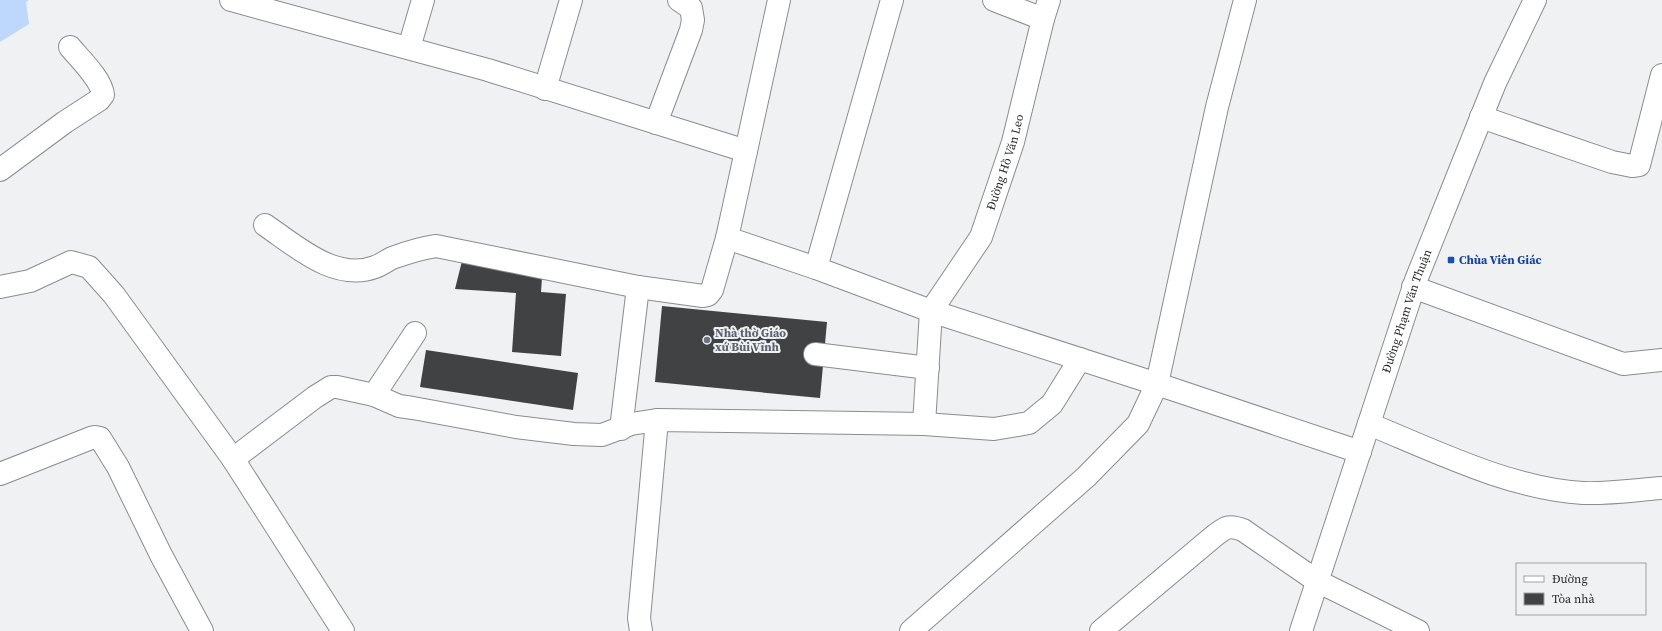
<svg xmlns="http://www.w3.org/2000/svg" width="1662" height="631" font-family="'Source Serif 4',serif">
  <rect width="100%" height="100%" fill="#f0f1f3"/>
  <polygon fill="#bed7fd" points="0,0 29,0 26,2 29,24 0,42"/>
  <g fill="#414243">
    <polygon points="462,261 542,278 541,292 566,294 561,356 512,352 516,293 455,289"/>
    <polygon points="662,306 827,322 820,398 655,382"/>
    <polygon points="426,350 578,373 573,410 420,387"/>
  </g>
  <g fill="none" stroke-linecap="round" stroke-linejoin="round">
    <g stroke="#8b8c8d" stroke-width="24">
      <g id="minor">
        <polyline points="231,0 488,70 746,151"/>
        <polyline points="994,0 1043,19"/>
        <polyline points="409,48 423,0"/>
        <polyline points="545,89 571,0"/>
        <polyline points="1481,117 1612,162 1632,166 1639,165 1662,75"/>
        <polyline points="656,123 691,30 693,20 691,8 679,0"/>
        <path d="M0,170L65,122L99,100L103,95C102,80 80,59 70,47"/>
        <path d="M265,225C296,246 335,282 375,267C381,265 386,261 392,258C406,253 421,248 436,246L638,287L703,296L708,295L712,290L727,238L816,268L931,311L1157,384L1360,452"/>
        <polyline points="727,238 779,0"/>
        <polyline points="816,268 892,0"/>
        <polyline points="0,287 30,281 71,262 89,267 114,295 233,459"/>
        <polyline points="1413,287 1623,364 1662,360"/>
        <path id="s1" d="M931,311L981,237L1013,142L1043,19L1049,0"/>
        <polyline points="815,354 928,368"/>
        <polyline points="374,395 415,333"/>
        <polyline points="924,424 931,311"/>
        <path d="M1369,424C1435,451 1511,489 1583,493C1609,494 1636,490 1662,488"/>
        <polyline points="621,429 638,287"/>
        <polyline points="0,474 91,438 95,437 100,438 118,467 161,555 202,631"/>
        <polyline points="343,631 233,459 315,397 331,387 337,387 374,395 399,406 413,408 516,427 574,434 602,435 631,424 657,420 924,424 994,429 1029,423 1052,404 1080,359"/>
        <polyline points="641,631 639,618 657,420"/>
        <polyline points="911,631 1086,477 1138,424 1157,384 1217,107 1245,0"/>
        <path d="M1101,631L1213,537C1225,528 1227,524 1243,530L1317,581L1418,631"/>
      </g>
    </g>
    <g stroke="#8b8c8d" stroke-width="24">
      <g id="major">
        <path id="s2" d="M1301,631L1416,280L1495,83L1535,0"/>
      </g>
    </g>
    <use href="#minor" stroke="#fff" stroke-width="22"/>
    <use href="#major" stroke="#fff" stroke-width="22"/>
  </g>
  <rect fill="#1a4fb4" stroke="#f0f1f3" stroke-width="1.5" x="1447" y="256" width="8" height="8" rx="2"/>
  <circle fill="#6b7280" stroke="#f0f1f3" stroke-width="1.5" cx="707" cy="340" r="4"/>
  <g text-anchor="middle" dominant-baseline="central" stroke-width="4" stroke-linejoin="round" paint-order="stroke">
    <g font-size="12" fill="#272828" stroke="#f0f1f3">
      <text stroke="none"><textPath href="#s1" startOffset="168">Đường Hồ Văn Leo</textPath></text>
      <text stroke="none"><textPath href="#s2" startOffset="337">Đường Phạm Văn Thuận</textPath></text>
    </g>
    <g font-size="12" font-weight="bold" fill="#164399" stroke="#f0f1f3" text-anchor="start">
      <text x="1459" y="260">Chùa Viên Giác</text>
    </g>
    <g font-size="12" font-weight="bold" fill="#5b616d" stroke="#f0f1f3" text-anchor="start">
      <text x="715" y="333">Nhà thờ Giáo<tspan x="715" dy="14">xứ Bùi Vĩnh</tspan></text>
    </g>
  </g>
  <rect x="1516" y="563" width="130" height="52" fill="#f0f1f3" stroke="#a0a1a2"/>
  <rect x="1524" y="576" width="20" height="6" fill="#ffffff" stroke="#a0a1a2"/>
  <text x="1552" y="583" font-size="12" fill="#272828">Đường</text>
  <rect x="1524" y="593" width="20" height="12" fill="#414243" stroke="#a0a1a2"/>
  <text x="1552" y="603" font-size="12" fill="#272828">Tòa nhà</text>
</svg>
